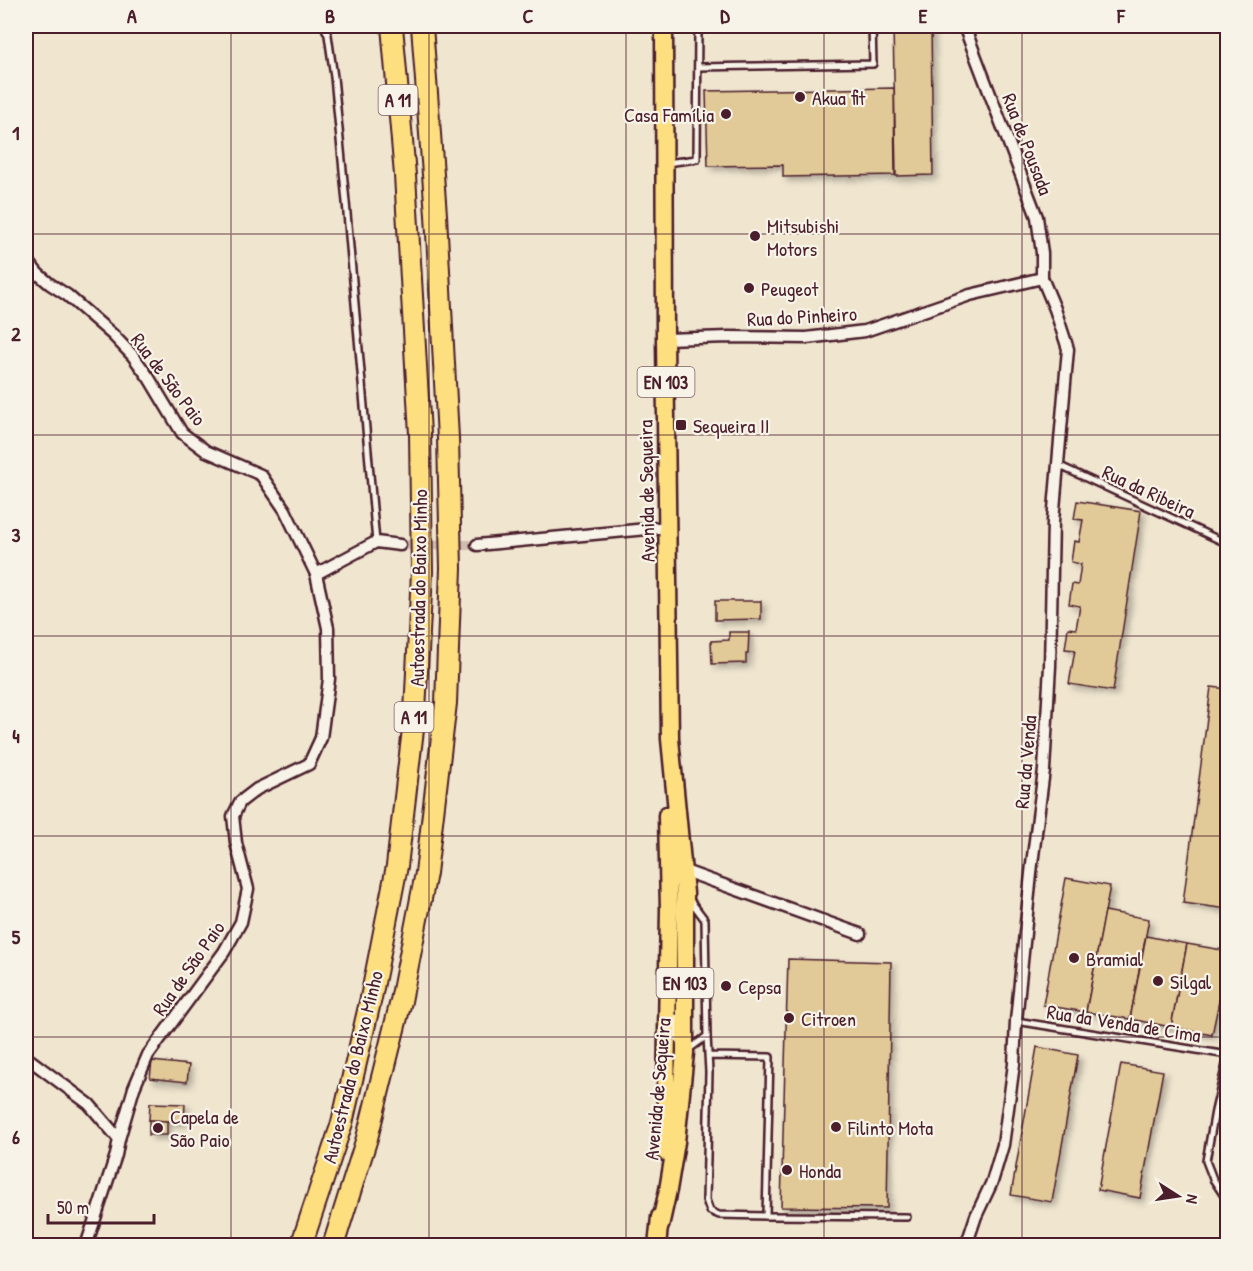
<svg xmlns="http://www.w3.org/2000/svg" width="1253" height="1271" font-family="'Patrick Hand',sans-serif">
  <defs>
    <filter id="shadow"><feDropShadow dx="4" dy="4" stdDeviation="3" flood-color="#0004"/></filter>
  </defs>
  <rect width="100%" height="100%" fill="#f0e6d0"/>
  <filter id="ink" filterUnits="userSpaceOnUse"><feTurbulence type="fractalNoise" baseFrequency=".0167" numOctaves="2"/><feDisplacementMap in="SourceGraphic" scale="12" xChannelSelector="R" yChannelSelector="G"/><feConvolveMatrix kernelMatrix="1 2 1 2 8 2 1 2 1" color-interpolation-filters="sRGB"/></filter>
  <g filter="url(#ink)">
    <g fill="#e1c998" stroke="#4a1f2b" stroke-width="1.5" filter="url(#shadow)">
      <polygon points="893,26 931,26 933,175 896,176"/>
      <polygon points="894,88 895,175 783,177 783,165 708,166 706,91"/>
      <polygon points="1077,501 1141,511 1113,691 1069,684 1075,650 1065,649 1068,628 1076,629 1080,606 1069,604 1072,584 1078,585 1081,564 1071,562 1074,541 1079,542 1083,520 1074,519"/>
      <polygon points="715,601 761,601 761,619 715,620"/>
      <polygon points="729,632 749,632 748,654 746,654 746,663 712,664 711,641 729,640"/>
      <polygon points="1211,687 1228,689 1228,909 1183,903"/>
      <polygon points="1066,878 1110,886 1086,1012 1043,1005"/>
      <polygon points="1105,911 1149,919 1130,1019 1086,1012"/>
      <polygon points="1146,936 1187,944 1171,1027 1130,1019"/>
      <polygon points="1187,944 1228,951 1228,958 1212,1035 1171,1027"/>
      <polygon points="788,959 891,962 887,1208 781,1207"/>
      <polygon points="1037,1047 1078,1055 1052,1202 1011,1195"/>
      <polygon points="152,1061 189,1065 187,1082 150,1078"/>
      <polygon points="1121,1064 1163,1071 1140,1198 1098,1190"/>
      <polygon points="150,1103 185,1104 184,1122 149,1120"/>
      <polygon points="149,1120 167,1121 167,1135 149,1135"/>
    </g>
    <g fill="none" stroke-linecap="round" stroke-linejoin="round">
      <polyline stroke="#cfbeaf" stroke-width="10" stroke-dasharray="10 5" stroke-linecap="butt" points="400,545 477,545"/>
      <g stroke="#4a1f2b" stroke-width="10">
        <g id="lane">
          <polyline points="324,26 328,35 334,77 346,202 376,542"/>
          <polyline points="698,67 873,64 872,26"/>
          <polyline points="666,163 697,159 698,26"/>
          <polyline points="1058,465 1228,544"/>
          <polyline points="675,1017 676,1037 680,1043"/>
          <polyline points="1016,1021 1228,1055"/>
          <polyline points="707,1036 709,1072 706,1200 710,1211 719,1215 766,1216 770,1057 709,1056"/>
          <polyline points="688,1050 707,1036 705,920 690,900"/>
          <polyline points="1228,1056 1215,1111 1206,1161 1213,1179 1228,1202"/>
          <polyline points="766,1216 907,1217"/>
        </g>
      </g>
      <g stroke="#4a1f2b" stroke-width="15">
        <g id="street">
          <polyline points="964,26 1037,217 1042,253 1042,278 1055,309 1068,349 1053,521 1050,666 1044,770 1032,864 1016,1021 1014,1064 1003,1145 992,1182 976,1216 966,1246"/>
          <polyline points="26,258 37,273 50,284 67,295 113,335 133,356 149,378 182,433 206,451 261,475 285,510 316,574 328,628 329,679 321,738 309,764 257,789 240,802 233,816 236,843 248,889 241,922 224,952 148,1055 134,1088 119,1139 116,1155 86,1246"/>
          <polyline points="26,281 37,273"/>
          <polyline points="665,339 729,337 806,338 865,331 970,295 1042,278"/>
          <polyline points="477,545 668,527"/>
          <polyline points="316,574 376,542 400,545"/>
          <polyline points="682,870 860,934"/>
          <polyline points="26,1057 89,1104 119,1139"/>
        </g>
      </g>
      <g stroke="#4a1f2b" stroke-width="21">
        <g id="primary">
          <polyline points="665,1152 669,909 667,815"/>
          <polyline points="660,1226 668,1190 676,1142 685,1053 685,893 670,739 665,339 664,26"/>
          <polyline points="657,1246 660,1217"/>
        </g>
      </g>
      <g stroke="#4a1f2b" stroke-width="24">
        <g id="highway">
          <polyline points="301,1246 342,1123 371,998 397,866 415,712 422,572 420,434 405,175 392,26"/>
          <polyline points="333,1246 367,1138 401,1001 426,873 446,703 451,568 448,438 436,215 422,26"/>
        </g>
      </g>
      <use href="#lane" stroke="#f7f3e8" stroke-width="5"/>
      <use href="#street" stroke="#f7f3e8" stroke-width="10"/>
      <use href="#primary" stroke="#fedf80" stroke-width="16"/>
      <use href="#highway" stroke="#fedf80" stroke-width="20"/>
    </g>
  </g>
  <path fill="none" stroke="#4a1f2b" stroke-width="1.5" stroke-opacity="0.55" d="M231,26V1246M429,26V1246M626,26V1246M824,26V1246M1022,26V1246M26,234H1228M26,435H1228M26,636H1228M26,836H1228M26,1037H1228"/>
  <g fill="#4a1f2b" stroke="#f7f3e8" stroke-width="2">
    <circle cx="800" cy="97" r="6"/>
    <circle cx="726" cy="114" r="6"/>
    <circle cx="755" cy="236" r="6"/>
    <circle cx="749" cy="288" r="6"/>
    <rect x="675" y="419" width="12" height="12" rx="3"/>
    <circle cx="1074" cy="958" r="6"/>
    <circle cx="1158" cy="981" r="6"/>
    <circle cx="726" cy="986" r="6"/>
    <circle cx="789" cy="1018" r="6"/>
    <circle cx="836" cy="1127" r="6"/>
    <circle cx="158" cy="1128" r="6"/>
    <circle cx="787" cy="1170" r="6"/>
  </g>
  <g text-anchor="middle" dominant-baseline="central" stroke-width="4.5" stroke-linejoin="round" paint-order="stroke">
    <g fill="#f7f3e8" stroke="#7e5f64" stroke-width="1.5">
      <rect x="378.5" y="85" width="39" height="30" rx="4.5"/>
      <rect x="637.5" y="367" width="57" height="30" rx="4.5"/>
      <rect x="394.5" y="702" width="39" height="30" rx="4.5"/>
      <rect x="656.5" y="968" width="57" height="30" rx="4.5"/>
    </g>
    <g font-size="18" font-weight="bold" fill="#4a1f2b">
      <text x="398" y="100">A 11</text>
      <text x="666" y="382">EN 103</text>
      <text x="414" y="717">A 11</text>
      <text x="685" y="983">EN 103</text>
    </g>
    <g font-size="20" fill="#4a1f2b" stroke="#f7f3e8" text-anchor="start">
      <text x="812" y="97">Akua fit</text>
      <text x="714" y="114" text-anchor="end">Casa Família</text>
      <text x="767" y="225">Mitsubishi<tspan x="767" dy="23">Motors</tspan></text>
      <text x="761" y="288">Peugeot</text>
      <text x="693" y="425">Sequeira II</text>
      <text x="1086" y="958">Bramial</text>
      <text x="1170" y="981">Silgal</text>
      <text x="738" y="986">Cepsa</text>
      <text x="801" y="1018">Citroen</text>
      <text x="170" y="1116">Capela de<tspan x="170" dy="23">São Paio</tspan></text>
      <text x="848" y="1127">Filinto Mota</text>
      <text x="799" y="1170">Honda</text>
    </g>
    <g font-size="20" fill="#4a1f2b" stroke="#f7f3e8">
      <text transform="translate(1028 144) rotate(69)">Rua de Pousada</text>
      <text transform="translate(802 316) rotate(-3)">Rua do Pinheiro</text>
      <text transform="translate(169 379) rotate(53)">Rua de São Paio</text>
      <text transform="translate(646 491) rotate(-91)">Avenida de Sequeira</text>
      <text transform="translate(1149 491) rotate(25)">Rua da Ribeira</text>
      <text transform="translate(418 588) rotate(-89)">Autoestrada do Baixo Minho</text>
      <text transform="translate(1025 762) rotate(-85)">Rua da Venda</text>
      <text transform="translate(188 968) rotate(-55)">Rua de São Paio</text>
      <text transform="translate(1124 1023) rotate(9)">Rua da Venda de Cima</text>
      <text transform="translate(352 1067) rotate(-76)">Autoestrada do Baixo Minho</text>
      <text transform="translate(657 1089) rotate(-85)">Avenida de Sequeira</text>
    </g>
  </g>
  <rect width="1253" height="1271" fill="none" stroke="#f7f3e8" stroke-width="66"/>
  <g transform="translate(1178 1196) rotate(102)" stroke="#f7f3e8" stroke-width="4.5" paint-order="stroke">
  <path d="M0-4.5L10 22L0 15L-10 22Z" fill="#4a1f2b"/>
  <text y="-9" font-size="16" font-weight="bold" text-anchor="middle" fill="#4a1f2b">N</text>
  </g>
  <path d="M48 1214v9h106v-9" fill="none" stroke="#4a1f2b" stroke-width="3"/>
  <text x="57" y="1214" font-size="18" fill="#4a1f2b" stroke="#f7f3e8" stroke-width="4.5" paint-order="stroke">50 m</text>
  <rect x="33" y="33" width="1187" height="1205" fill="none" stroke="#4a1f2b" stroke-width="2"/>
  <g font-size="20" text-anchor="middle" font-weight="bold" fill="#4a1f2b">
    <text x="132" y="23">A</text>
    <text x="330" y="23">B</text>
    <text x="528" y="23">C</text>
    <text x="725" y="23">D</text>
    <text x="923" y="23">E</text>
    <text x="1121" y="23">F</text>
    <text x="16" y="140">1</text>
    <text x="16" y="341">2</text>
    <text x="16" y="542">3</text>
    <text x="16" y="743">4</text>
    <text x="16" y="944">5</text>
    <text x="16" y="1144">6</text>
  </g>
</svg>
